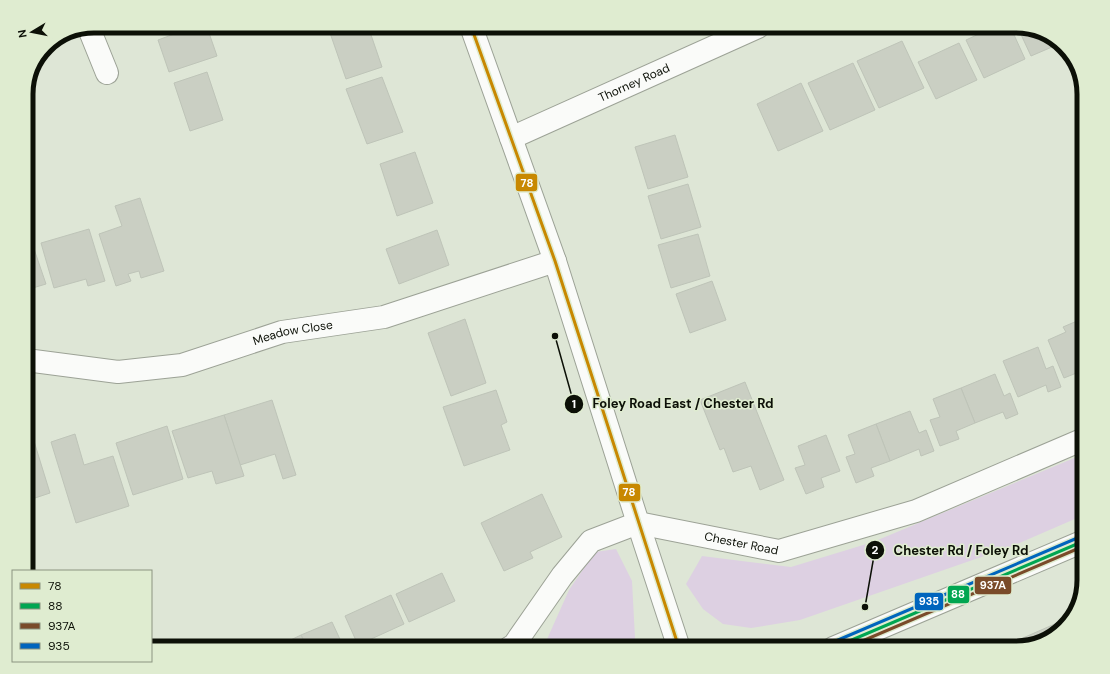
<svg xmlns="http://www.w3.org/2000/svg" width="1110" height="674" font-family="'DM Sans',sans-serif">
  <rect width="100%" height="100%" fill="#dee6d6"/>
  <g fill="#ddd0e2">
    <polygon points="1084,454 1084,515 1010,547 800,620 751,628 723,624 703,609 686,584 702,556 791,567 873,542"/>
    <polygon points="616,549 632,581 635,638 632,648 541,648 544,646 569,590 595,552"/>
  </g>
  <g fill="#cacfc3" stroke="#bec4b8">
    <polygon points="996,26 1010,26 1025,59 984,78 966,40"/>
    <polygon points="1017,26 1050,35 1059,44 1031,56"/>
    <polygon points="369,29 382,67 346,79 329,30"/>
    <polygon points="185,30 208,30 217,56 169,72 158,40"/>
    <polygon points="902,41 924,88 879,108 857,61"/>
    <polygon points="959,43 977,80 936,99 918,62"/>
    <polygon points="853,63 875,110 830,130 808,83"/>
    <polygon points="207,72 223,120 190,131 174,83"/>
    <polygon points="382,77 403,132 367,144 346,89"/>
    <polygon points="801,83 823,131 778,151 757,104"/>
    <polygon points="675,135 688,177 648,189 635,147"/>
    <polygon points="415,152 433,203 397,216 380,164"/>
    <polygon points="688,184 701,227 661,239 648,196"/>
    <polygon points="140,198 164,271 141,278 139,271 128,274 131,281 116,286 99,234 122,226 115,206"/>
    <polygon points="89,229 105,281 88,286 86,279 54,288 41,243"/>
    <polygon points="437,230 449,265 399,284 386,249"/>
    <polygon points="698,234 710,276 671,288 658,245"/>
    <polygon points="33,246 46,284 26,290 26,249"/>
    <polygon points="712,281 726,320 690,333 676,294"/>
    <polygon points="1084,318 1084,370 1064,378 1048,340 1066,332 1063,327"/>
    <polygon points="465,319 486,383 451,396 428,333"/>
    <polygon points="1038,347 1046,369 1053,366 1061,387 1048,392 1046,385 1018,397 1003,361"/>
    <polygon points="995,374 1004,396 1010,393 1018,414 1006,419 1003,412 975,423 961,388"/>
    <polygon points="745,382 784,480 760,490 751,466 733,472 724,448 720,450 700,400"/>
    <polygon points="961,388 975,423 956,431 959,439 940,446 930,420 940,417 933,399"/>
    <polygon points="496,390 507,422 501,425 510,450 464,466 443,407"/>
    <polygon points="272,400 296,475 283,479 275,454 240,465 224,415"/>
    <polygon points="910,411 919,433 926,430 934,451 921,456 919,449 890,461 876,424"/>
    <polygon points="224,415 244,476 216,484 212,471 188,478 172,431"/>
    <polygon points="876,424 890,461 871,468 874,476 856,483 846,457 855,454 848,435"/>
    <polygon points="167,426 183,479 133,495 116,443"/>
    <polygon points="75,434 84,465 113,456 129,506 76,523 51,442"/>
    <polygon points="826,435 840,471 821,478 824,487 806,494 795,468 805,465 798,446"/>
    <polygon points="33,438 50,493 26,501 26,441"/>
    <polygon points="542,494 562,537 530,552 533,558 504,571 481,523"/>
    <polygon points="442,573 455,601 409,622 396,594"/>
    <polygon points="391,595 404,624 358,645 345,616"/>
    <polygon points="1073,616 1050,639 1016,648 990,648 1006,641 1007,645"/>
    <polygon points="332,622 344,648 307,648 301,635"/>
    <polygon points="301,635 307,648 274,648"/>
  </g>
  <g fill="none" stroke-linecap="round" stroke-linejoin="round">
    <g stroke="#9ca296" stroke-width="24">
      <g id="minor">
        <polyline points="90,31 107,73"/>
        <path id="s1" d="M511,138L758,27"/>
        <path id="s2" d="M26,360L118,372L182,365L282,332L384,317L555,261"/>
        <path id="s3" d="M509,648L514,645L562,576L591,541L638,523L779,551L916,511L1084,439"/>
      </g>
    </g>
    <g stroke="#9ca296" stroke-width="24">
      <polyline id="secondary" points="472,29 555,261 638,523 679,648"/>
    </g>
    <g stroke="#9ca296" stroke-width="24">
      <polyline id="trunk" points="833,648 1084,541"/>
    </g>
    <use href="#minor" stroke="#fafbf9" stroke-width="22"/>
    <use href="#secondary" stroke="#fafbf9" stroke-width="22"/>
    <use href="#trunk" stroke="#fafbf9" stroke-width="22"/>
    <g stroke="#dfecd0" stroke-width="6">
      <polyline id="bus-1" points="472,29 555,261 679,648"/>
    </g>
    <g stroke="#dfecd0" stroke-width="6">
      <polyline id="bus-2" points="833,648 1084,541"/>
    </g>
    <g stroke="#dfecd0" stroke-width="6">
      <polyline id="bus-3" points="846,648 1084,546"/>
    </g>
    <g stroke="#dfecd0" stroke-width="6">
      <polyline id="bus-4" points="831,643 1082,536"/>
    </g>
    <use href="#bus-1" stroke="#c88801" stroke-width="3"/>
    <use href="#bus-2" stroke="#00a651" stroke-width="3"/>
    <use href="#bus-3" stroke="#7a4b2a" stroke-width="3"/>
    <use href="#bus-4" stroke="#0065bd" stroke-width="3"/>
  </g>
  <g text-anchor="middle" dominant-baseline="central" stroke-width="3" stroke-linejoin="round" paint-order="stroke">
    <g font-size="12" fill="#0c1007" stroke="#dfecd0">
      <text stroke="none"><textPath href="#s1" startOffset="135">Thorney Road</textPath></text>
      <text stroke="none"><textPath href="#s2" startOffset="273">Meadow Close</textPath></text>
      <text stroke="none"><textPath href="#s3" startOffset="291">Chester Road</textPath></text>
    </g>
  </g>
  <path d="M0 0H1110V674H0ZM94 33H1016A61 61 0 0 1 1077 94V580A61 61 0 0 1 1016 641H94A61 61 0 0 1 33 580V94A61 61 0 0 1 94 33Z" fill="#dfecd0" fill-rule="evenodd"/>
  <path fill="none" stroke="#0c1007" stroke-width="5" d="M94 33H1016A61 61 0 0 1 1077 94V580A61 61 0 0 1 1016 641H94A61 61 0 0 1 33 580V94A61 61 0 0 1 94 33Z"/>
  <path fill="none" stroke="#0c1007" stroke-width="1.5" d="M555 336L574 404M865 607L875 550"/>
  <g fill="#0c1007" stroke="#dfecd0" stroke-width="1.5">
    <circle cx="555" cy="336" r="4"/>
    <circle cx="865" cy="607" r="4"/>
    <circle cx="574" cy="404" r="10"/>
    <circle cx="875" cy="550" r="10"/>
  </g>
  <g font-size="12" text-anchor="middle" font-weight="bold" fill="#fff">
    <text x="574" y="408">1</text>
    <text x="875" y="554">2</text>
  </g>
  <g font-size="13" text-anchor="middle" font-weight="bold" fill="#0c1007" stroke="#dfecd0" stroke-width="3" stroke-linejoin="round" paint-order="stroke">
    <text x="683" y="408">Foley Road East / Chester Rd</text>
    <text x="961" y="555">Chester Rd / Foley Rd</text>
  </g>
  <g stroke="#dfecd0" stroke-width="1.5">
    <rect x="515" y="173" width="23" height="19" rx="4" fill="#c88801"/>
    <rect x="618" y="483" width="23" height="19" rx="4" fill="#c88801"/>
    <rect x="974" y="576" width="38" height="19" rx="4" fill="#7a4b2a"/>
    <rect x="947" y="585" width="23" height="19" rx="4" fill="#00a651"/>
    <rect x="914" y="592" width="30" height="19" rx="4" fill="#0065bd"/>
  </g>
  <g font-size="11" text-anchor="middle" font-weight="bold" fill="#fff">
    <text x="527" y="187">78</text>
    <text x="629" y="496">78</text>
    <text x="993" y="589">937A</text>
    <text x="958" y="598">88</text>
    <text x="929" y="605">935</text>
  </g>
  <rect x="12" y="570" width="140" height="92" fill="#dfecd0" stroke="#8b9480"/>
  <rect x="20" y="583" width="20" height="6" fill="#c88801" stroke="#8b9480"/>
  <text x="48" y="590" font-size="12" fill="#0c1007">78</text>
  <rect x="20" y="603" width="20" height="6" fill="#00a651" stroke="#8b9480"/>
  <text x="48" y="610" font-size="12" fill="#0c1007">88</text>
  <rect x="20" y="623" width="20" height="6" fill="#7a4b2a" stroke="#8b9480"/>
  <text x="48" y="630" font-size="12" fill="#0c1007">937A</text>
  <rect x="20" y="643" width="20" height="6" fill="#0065bd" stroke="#8b9480"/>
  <text x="48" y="650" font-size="12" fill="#0c1007">935</text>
  <g transform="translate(32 32) rotate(260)" stroke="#dfecd0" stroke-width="3" paint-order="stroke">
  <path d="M0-3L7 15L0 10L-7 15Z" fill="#0c1007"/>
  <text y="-6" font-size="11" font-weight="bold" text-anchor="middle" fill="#0c1007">N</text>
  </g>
</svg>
